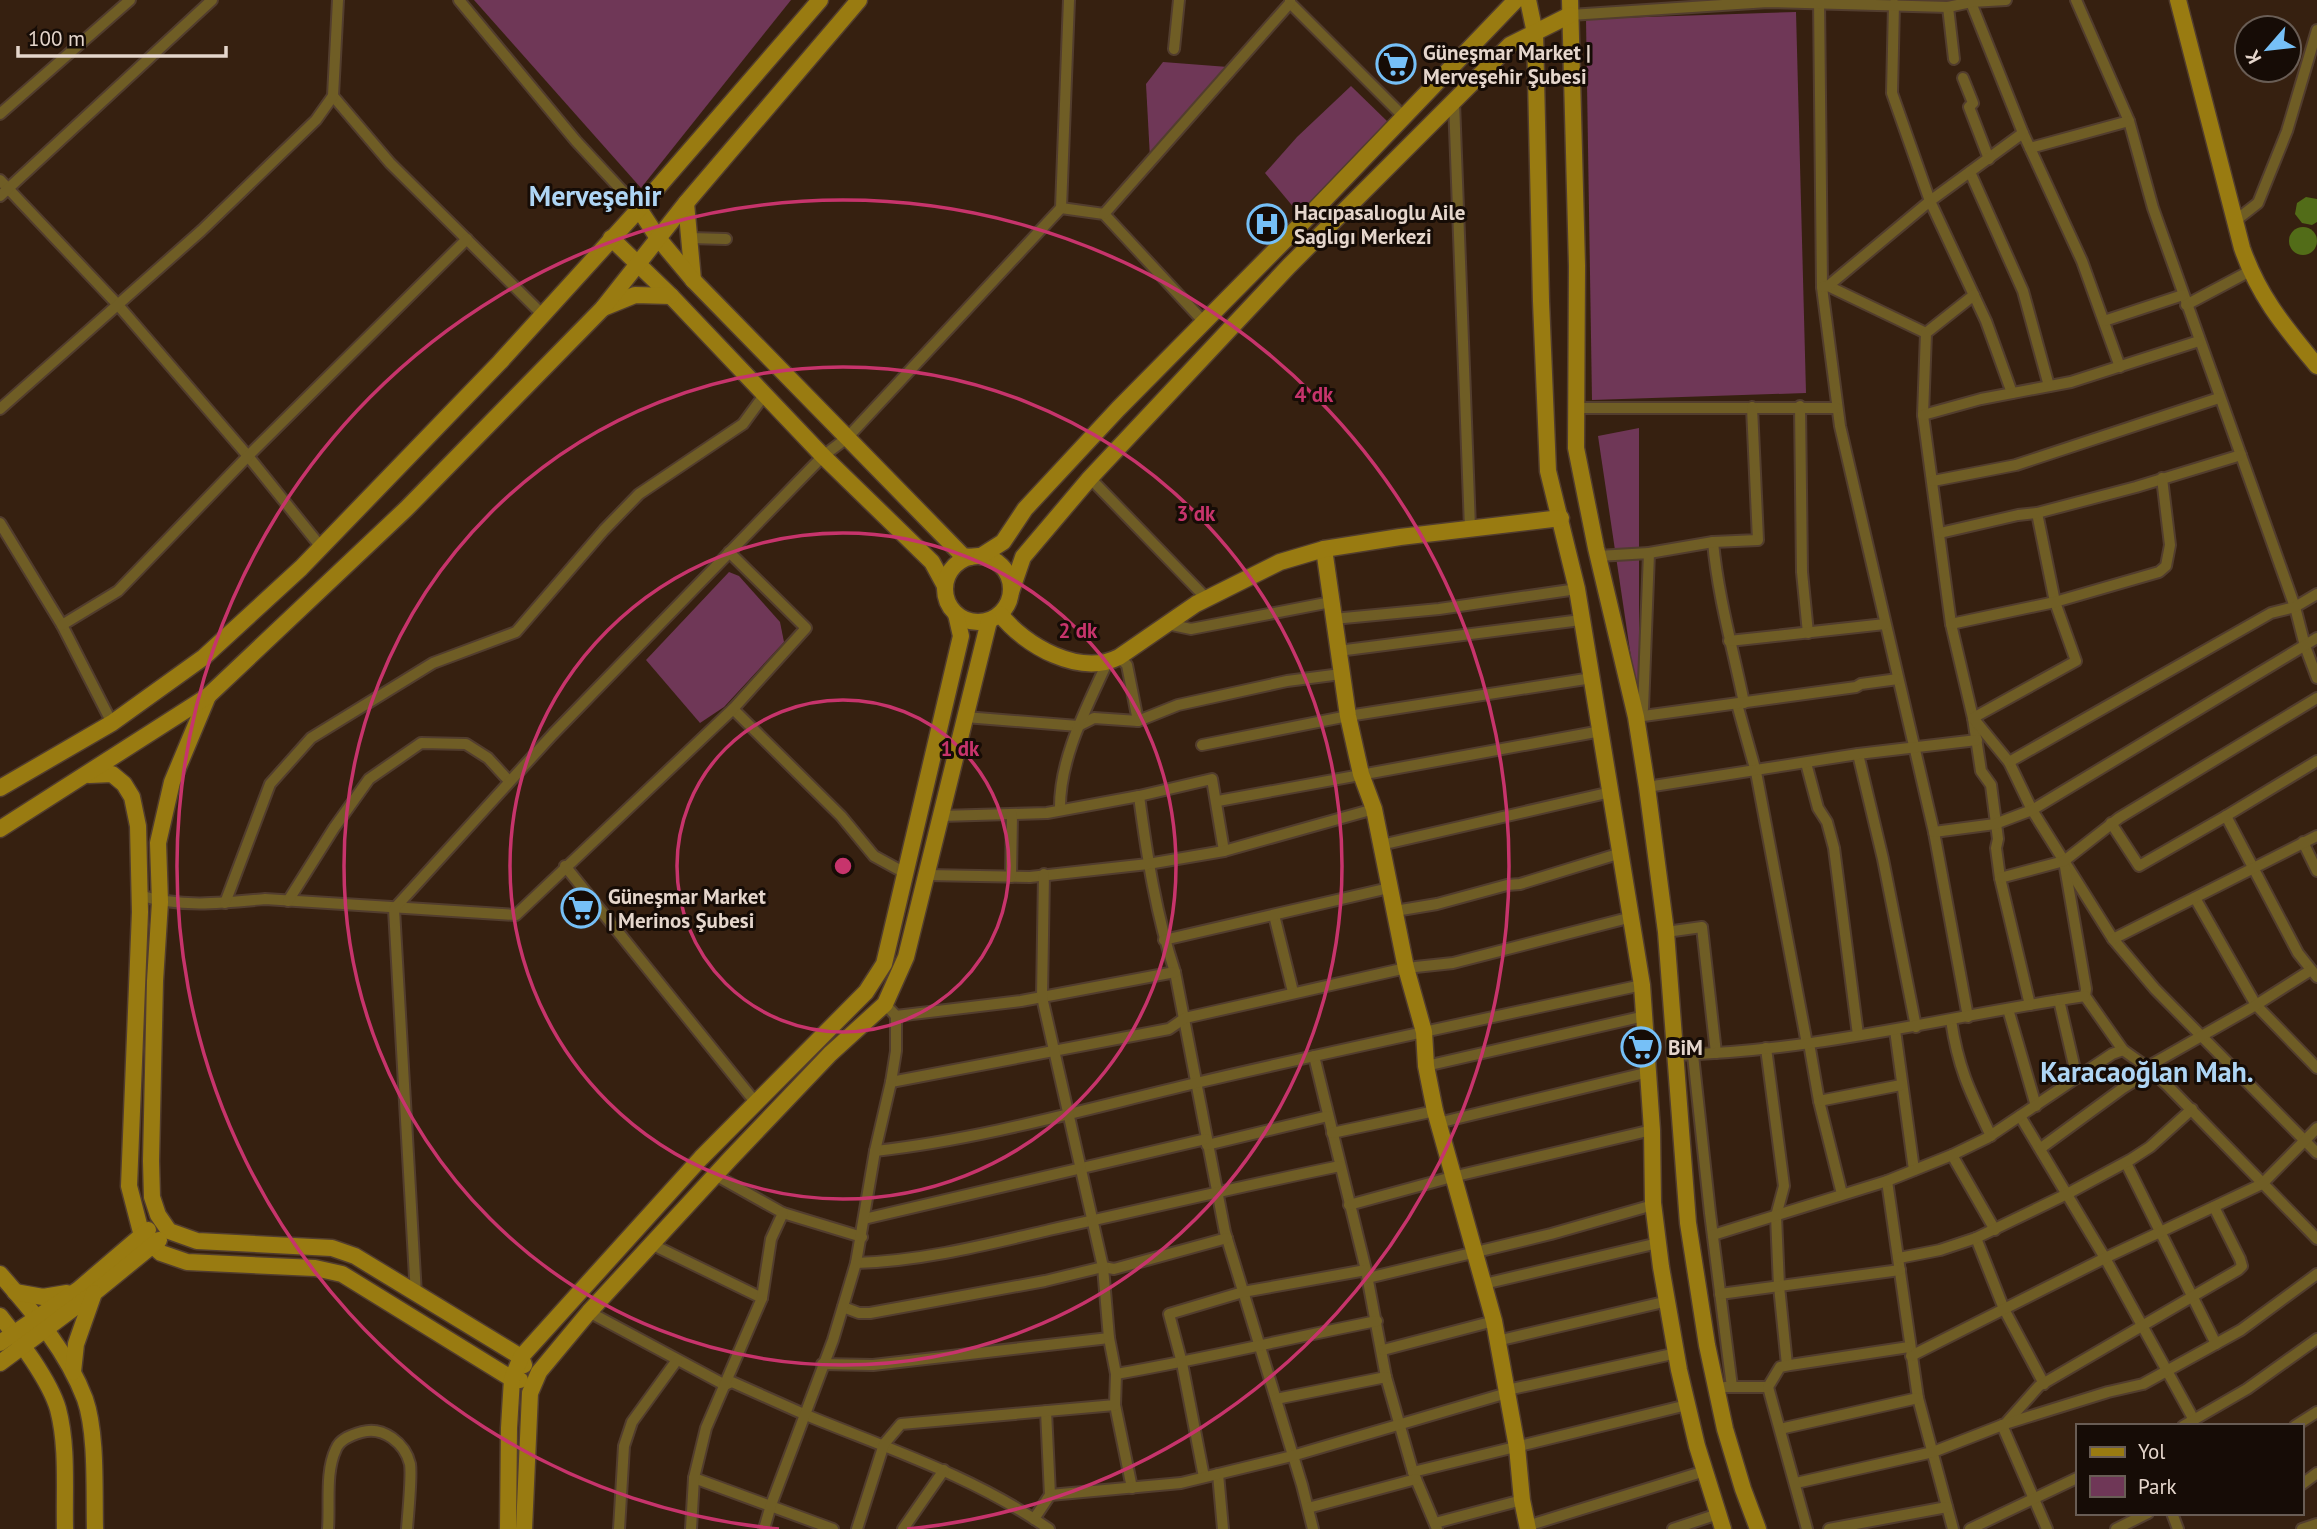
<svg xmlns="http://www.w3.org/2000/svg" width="2317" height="1529" font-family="'PT Sans',sans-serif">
  <rect width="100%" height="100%" fill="#362010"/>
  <g fill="#6f3757">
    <polygon points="474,0 791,0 641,188"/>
    <polygon points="1796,12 1806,393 1592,400 1586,19"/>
    <polygon points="1163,62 1228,67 1150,158 1146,84"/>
    <polygon points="1351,86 1389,123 1300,215 1265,173 1297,137"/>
    <polygon points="1639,428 1639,689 1632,664 1598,436"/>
    <polygon points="729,572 739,576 780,622 784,642 724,707 700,723 646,660"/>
  </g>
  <g fill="#526c18">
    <polygon points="2306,197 2317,199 2317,222 2312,225 2302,223 2295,214 2297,203"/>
    <circle cx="2303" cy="241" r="14"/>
  </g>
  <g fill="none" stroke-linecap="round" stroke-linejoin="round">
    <g stroke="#523d2e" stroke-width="14">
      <g id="street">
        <polyline points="459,0 576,141 639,209"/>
        <polyline points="1819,0 1822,287 1840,426 1934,832 1968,1017"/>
        <polyline points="1970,0 2023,133 2082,261 2120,367"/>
        <polyline points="2076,0 2129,121 2153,208 2295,607 2305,646 2317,678"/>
        <polyline points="1290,3 1404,117"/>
        <polyline points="1894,4 1892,93 1930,201 1986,321 2012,393"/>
        <polyline points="1948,7 1954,59"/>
        <polyline points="1570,15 1768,2 1948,7 1971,2 2006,0"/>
        <polyline points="1174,49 1179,0"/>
        <polyline points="1963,78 1973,103 1969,107 1989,159"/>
        <polyline points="333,96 390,163 543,315"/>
        <polyline points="1454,102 1470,528"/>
        <polyline points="0,114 130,0"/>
        <polyline points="2030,148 2129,121"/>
        <polyline points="1970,172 2023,291 2049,386"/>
        <polyline points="0,180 118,305 248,456 321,547"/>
        <polyline points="0,196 212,0"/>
        <polyline points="1061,208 1104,214 1204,322"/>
        <polyline points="1104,214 1290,3 1290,0"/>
        <polyline points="2235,221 2258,203 2287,131 2317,30"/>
        <polyline points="690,238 726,239"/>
        <polyline points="1828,286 1926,333"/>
        <polyline points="1822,287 1828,286 1930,201 2023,133"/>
        <polyline points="1974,295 1926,333 1923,415 1951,624 1973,718 1981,771 1991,785 1998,839 1996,848 2000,878 2030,1005"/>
        <polyline points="2186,305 2250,271"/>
        <polyline points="2104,321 2183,295"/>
        <polyline points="1800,406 1802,572 1808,633"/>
        <polyline points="1577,408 1837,408"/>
        <polyline points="0,409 201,231 316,120 333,96 338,0"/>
        <polyline points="1923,415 1981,399 2071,382 2199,341"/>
        <polyline points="1090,478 1206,598"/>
        <polyline points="1933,481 2016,465 2219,398"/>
        <polyline points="2037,513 2055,602 2076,661 1973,718 2009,762 2032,810 2113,939 2155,989 2317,1153"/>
        <polyline points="0,523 62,625 112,723"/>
        <polyline points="1940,533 2018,515 2037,513 2136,487 2241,455"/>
        <path d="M1713,542C1718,597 1733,649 1744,703"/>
        <polyline points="1649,553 1713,542 1758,540 1752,407"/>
        <polyline points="1598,556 1649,553 1643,709 1636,715"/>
        <polyline points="1333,619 1439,609 1577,589"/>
        <polyline points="1167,624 1191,629 1331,602"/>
        <polyline points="1951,624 2055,602 2159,572 2166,566 2170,545 2162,478"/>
        <polyline points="62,625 118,591 248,456 467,239"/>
        <polyline points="1729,641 1885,624"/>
        <polyline points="1338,651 1581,620"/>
        <polyline points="1119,657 1127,665 1138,721"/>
        <polyline points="1737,704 1756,772 1807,1044"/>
        <polyline points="733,709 841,816 874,856 905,873"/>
        <polyline points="965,717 1078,726 1094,718 1138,721 1178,705 1287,681 1341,674"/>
        <polyline points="1636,717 1856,687 1861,684 1898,679"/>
        <polyline points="1202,745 1348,716 1592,678"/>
        <polyline points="1858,754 1883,859 1916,1027"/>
        <polyline points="2009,762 2271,613 2295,607 2317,594"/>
        <polyline points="1806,763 1818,808 1827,822 1834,848 1858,1035"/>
        <polyline points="1647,787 1858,754 1977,740"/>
        <path d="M1139,796C1147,856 1156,915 1175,972L1225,1232L1302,1485L1313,1529"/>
        <polyline points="1218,801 1601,731"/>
        <path d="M1060,810C1059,759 1086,709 1107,663"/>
        <polyline points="941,816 1047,813 1139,796 1212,779 1224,851"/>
        <polyline points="2226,816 2298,953 2317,977"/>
        <polyline points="2111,823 2139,866 2226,816 2317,761"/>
        <polyline points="1934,832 1995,824 2032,810 2317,638"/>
        <polyline points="2303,842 2317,871"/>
        <polyline points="1381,845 1611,792"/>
        <polyline points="565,866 756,1103"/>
        <polyline points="2065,867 2086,989 2085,996 2123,1050 2147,1067 2168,1086 2317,1239"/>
        <polyline points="927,875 1030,877 1148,864 1224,851 1374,809"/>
        <polyline points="1011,877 1012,814"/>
        <polyline points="2000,878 2064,861 2119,818 2317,698"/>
        <path d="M139,895C179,908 224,903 265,899L516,915L733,709L806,628L729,552"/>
        <polyline points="2195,898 2256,1005 2317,1068"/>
        <polyline points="288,901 334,828 369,779 421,743 466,744 488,758 509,781"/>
        <polyline points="225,903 270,784 311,738 433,663 516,632 604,530 639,494 743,424 765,394"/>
        <polyline points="1395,911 1437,904 1507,885 1520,884 1621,853"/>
        <polyline points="1274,915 1293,992"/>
        <polyline points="1666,932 1702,927 1716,1053"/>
        <polyline points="2113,939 2317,836"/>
        <polyline points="1164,940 1389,888"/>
        <polyline points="2059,1000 2077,1078"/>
        <polyline points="2008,1009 2036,1106"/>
        <polyline points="896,1016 1021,1001 1175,972"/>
        <path d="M1951,1020C1958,1068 1970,1092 1991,1136"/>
        <polyline points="1895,1030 1914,1170"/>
        <polyline points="1809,1043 1819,1101 1842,1194"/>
        <polyline points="1766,1048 1784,1186 1776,1216 1779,1286 1787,1365"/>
        <path d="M1674,1055C1813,1052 1948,1016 2085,996"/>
        <polyline points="1693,1055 1710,1213 1732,1387"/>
        <polyline points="1314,1056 1366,1270 1386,1377 1413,1472 1437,1529"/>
        <polyline points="1426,1066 1645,1016"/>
        <polyline points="2147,1067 2256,1005 2311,970"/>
        <polyline points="891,1082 1169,1029 1185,1018 1406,968 1453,963 1632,917"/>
        <polyline points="1819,1101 1901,1085"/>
        <polyline points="2020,1116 2105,1258 2194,1420"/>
        <polyline points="1438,1123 1649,1072"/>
        <polyline points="1332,1133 1435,1111"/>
        <polyline points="1207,1145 1328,1116"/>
        <polyline points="2041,1148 2123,1088 2152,1070"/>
        <path d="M875,1151C983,1139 1090,1108 1196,1083C1345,1048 1494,1017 1642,985"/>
        <polyline points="1952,1155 1995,1230"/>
        <polyline points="2126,1163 2216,1344"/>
        <polyline points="715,1175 783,1213 862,1237"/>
        <polyline points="1887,1181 1918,1398 1953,1529"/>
        <polyline points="1349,1205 1452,1177 1652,1130"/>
        <polyline points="864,1219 1206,1139"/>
        <polyline points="1713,1235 1887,1181 1952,1155 1987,1138 2112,1054 2123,1050"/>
        <polyline points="1976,1238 2004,1309 2044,1384"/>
        <polyline points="651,1244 762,1298"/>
        <polyline points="1899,1258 1940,1250 1976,1238 2067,1194 2130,1160 2150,1147 2192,1109"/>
        <path d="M856,1263C922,1261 985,1245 1049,1230C1146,1209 1242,1186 1340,1166"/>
        <polyline points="1368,1278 1551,1234 1653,1205"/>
        <polyline points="1484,1284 1658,1243"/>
        <polyline points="1720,1294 1900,1270"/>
        <polyline points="416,1295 394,909 553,734 823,456 847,438 1061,208 1069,0"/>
        <polyline points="843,1307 859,1313 870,1313 1045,1281 1103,1267 1114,1269 1227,1238"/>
        <path d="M589,1312L725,1385L732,1382C757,1393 781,1404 806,1415C889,1449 975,1477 1049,1529"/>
        <polyline points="1497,1341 1668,1301"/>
        <polyline points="1383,1350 1494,1321"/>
        <polyline points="1911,1356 2105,1258 2262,1184 2317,1128"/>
        <polyline points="822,1364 873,1365 1109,1338"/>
        <path d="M1116,1374C1204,1359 1290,1338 1377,1321"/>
        <polyline points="1725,1387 1768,1387"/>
        <polyline points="1507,1390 1677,1353"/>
        <polyline points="1276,1399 1386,1377"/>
        <polyline points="1115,1405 1132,1488"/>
        <polyline points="1046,1411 1050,1495"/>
        <polyline points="2007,1422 2039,1386 2238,1270 2242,1266 2240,1259 2214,1207"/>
        <polyline points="2002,1425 2047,1529"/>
        <polyline points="2183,1426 2247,1389 2317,1339"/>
        <polyline points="2295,1426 2317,1412"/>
        <polyline points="1780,1429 1918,1398"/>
        <polyline points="1413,1472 1687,1405"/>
        <polyline points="1218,1474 1223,1529"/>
        <polyline points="1204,1477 1182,1363 1169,1314 1243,1292 1366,1270"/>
        <polyline points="694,1478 833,1529"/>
        <polyline points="1796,1483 1933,1452 2005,1424 2108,1392 2143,1384 2241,1330 2317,1274"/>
        <polyline points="2301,1485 2317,1473"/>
        <polyline points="1308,1508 1416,1479"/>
        <polyline points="2172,1513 2178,1529"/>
        <polyline points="1034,1519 1050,1495 1181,1483 1292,1456 1507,1393"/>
        <polyline points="1435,1523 1522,1500"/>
        <polyline points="1527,1526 1705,1471"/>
        <path d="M328,1529C330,1504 325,1472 336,1449C340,1439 351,1435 362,1432C383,1426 405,1443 410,1464C412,1476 408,1514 407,1529"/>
        <polyline points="619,1529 624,1446 632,1422 677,1360"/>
        <polyline points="691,1529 694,1478 706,1428 762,1298 771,1239 783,1213"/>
        <polyline points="764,1529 771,1505 833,1340 856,1263 875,1151 891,1082 896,1051 896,1016 885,1004"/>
        <polyline points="857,1529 884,1444 901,1424 1115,1405 1116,1374 1109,1338 1103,1267 1042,997 1044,874"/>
        <polyline points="903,1529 944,1470"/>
        <polyline points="1673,1529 1718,1514"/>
        <polyline points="1807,1529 1768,1387 1780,1367 1790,1365 1909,1347"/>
        <polyline points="1829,1529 1947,1507"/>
        <polyline points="1970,1529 2077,1478"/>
        <polyline points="2116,1529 2148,1513"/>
        <polyline points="2302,1529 2317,1524"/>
      </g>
    </g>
    <g stroke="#523d2e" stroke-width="19">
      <g id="secondary">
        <polyline points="1528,0 1535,33 1541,301 1548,471 1577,589 1642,985 1652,1130 1653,1203 1661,1267 1679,1370 1697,1446 1723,1529"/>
        <polyline points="1570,0 1577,266 1576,448 1596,548 1636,717 1647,787 1666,932 1688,1223 1707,1345 1725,1429 1743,1489 1758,1529"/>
        <path d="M2178,0L2242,248C2259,297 2285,327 2317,366"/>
        <polyline points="686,203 693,280"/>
        <polyline points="639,209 658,238 693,280 963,556 970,557"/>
        <polyline points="611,238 671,296 823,456 932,562 945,586"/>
        <polyline points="603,308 635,295 671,296"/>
        <polyline points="1324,549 1348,716 1361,774 1374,809 1406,968 1424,1032 1426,1066 1435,1111 1494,1321 1517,1447 1522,1500 1528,1529"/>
        <circle cx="978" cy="589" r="33"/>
        <polyline points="981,556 1003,542 1025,509 1118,409 1302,223 1516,0"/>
        <polyline points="1011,592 1023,557 1090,478 1289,266 1510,45 1570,15"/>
        <path d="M1000,614C1025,646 1080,677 1119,657L1196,604L1280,562L1324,549L1400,537L1561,518"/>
        <polyline points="208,696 172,782 158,843 160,902 155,981 151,1161 152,1197 158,1215 169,1231 197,1241 332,1248 355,1256 521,1357 524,1365"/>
        <polyline points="89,775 112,774 124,784 132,797 138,826 140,912 129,1186 142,1236 161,1253 187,1262 315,1268 342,1274 512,1379 520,1380"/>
        <polyline points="0,788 112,723 204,657 301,568 500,362 639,209 820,0"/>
        <polyline points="0,829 208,696 406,509 603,308 686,203 859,0"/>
        <path d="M0,1274C33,1312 67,1351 85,1399C97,1433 94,1492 95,1529"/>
        <polyline points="15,1292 43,1297 67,1293"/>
        <path d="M0,1316C18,1338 50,1381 58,1409C68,1447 64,1490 65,1529"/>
        <polyline points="0,1343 79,1289 148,1230"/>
        <polyline points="0,1363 94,1293 159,1240"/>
        <polyline points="73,1372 76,1344 94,1293"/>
        <polyline points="508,1529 509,1428 512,1379 521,1357 701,1158 866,992 884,964 961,636 956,614"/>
        <polyline points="524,1529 530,1393 539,1372 589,1312 730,1159 830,1054 885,1004 906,957 989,621"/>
      </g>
    </g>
    <use href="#street" stroke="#6f5d25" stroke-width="10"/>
    <use href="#secondary" stroke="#997b11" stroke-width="16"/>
  </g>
  <g fill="none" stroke="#c7346c" stroke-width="3.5">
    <circle cx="843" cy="866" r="166"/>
    <circle cx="843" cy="866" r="333"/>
    <circle cx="843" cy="866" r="499"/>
    <path d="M779 1529A666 666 0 1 1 907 1529"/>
  </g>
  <defs>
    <g id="supermarket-ring" transform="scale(2.0125)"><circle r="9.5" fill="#160c06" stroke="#76c0f7" stroke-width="1.5"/><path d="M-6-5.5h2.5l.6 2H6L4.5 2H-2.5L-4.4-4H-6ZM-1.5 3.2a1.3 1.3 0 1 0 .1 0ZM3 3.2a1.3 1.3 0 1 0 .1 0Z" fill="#76c0f7"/></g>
    <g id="hospital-ring" transform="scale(2.0125)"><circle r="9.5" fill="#160c06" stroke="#76c0f7" stroke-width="1.5"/><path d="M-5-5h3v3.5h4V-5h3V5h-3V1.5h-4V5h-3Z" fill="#76c0f7"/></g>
  </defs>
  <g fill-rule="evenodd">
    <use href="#supermarket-ring" x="1396" y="64"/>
    <use href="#hospital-ring" x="1267" y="224"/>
    <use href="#supermarket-ring" x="581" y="908"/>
    <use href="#supermarket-ring" x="1641" y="1047"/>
  </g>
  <g text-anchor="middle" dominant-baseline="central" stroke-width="6" stroke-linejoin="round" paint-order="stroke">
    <g font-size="21" font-weight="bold" fill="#e5d6cc" stroke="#160c06" text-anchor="start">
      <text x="1423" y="52">Güneşmar Market |<tspan x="1423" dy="24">Merveşehir Şubesi</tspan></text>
      <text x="1294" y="212">Hacıpasalıoglu Aile<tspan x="1294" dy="24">Saglıgı Merkezi</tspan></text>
      <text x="608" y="896">Güneşmar Market<tspan x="608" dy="24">| Merinos Şubesi</tspan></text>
      <text x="1668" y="1047">BiM</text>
    </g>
    <g font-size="28" font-weight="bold" fill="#aed5f4" stroke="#160c06">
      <text x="595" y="195">Merveşehir</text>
      <text x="2147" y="1071">Karacaoğlan Mah.</text>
    </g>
  </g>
  <circle cx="843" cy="866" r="10" fill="#c7346c" stroke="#160c06" stroke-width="3.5"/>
  <g font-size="21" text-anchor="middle" font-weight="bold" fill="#c7346c" stroke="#160c06" stroke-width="6" stroke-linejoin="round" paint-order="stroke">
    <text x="1314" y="402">4 dk</text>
    <text x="1196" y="521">3 dk</text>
    <text x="1078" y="638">2 dk</text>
    <text x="960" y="756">1 dk</text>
  </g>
  <rect x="2076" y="1424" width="228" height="91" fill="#160c06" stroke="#695d55" stroke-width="2"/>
  <rect x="2090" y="1447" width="35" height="10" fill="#997b11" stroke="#695d55" stroke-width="2"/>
  <text x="2138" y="1459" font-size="21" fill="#e5d6cc">Yol</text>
  <rect x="2090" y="1476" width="35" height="21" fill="#6f3757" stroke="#695d55" stroke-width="2"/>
  <text x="2138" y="1494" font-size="21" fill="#e5d6cc">Park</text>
  <g transform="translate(2268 49) rotate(242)"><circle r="33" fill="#160c06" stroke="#695d55" stroke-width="2"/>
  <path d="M0-5L12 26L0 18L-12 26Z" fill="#76c0f7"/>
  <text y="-10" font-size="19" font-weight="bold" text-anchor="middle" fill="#e5d6cc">K</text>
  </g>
  <path d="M18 46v10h208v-10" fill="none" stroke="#e5d6cc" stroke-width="3.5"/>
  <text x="28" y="46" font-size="21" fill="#e5d6cc" stroke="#160c06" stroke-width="5" paint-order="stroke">100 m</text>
</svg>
